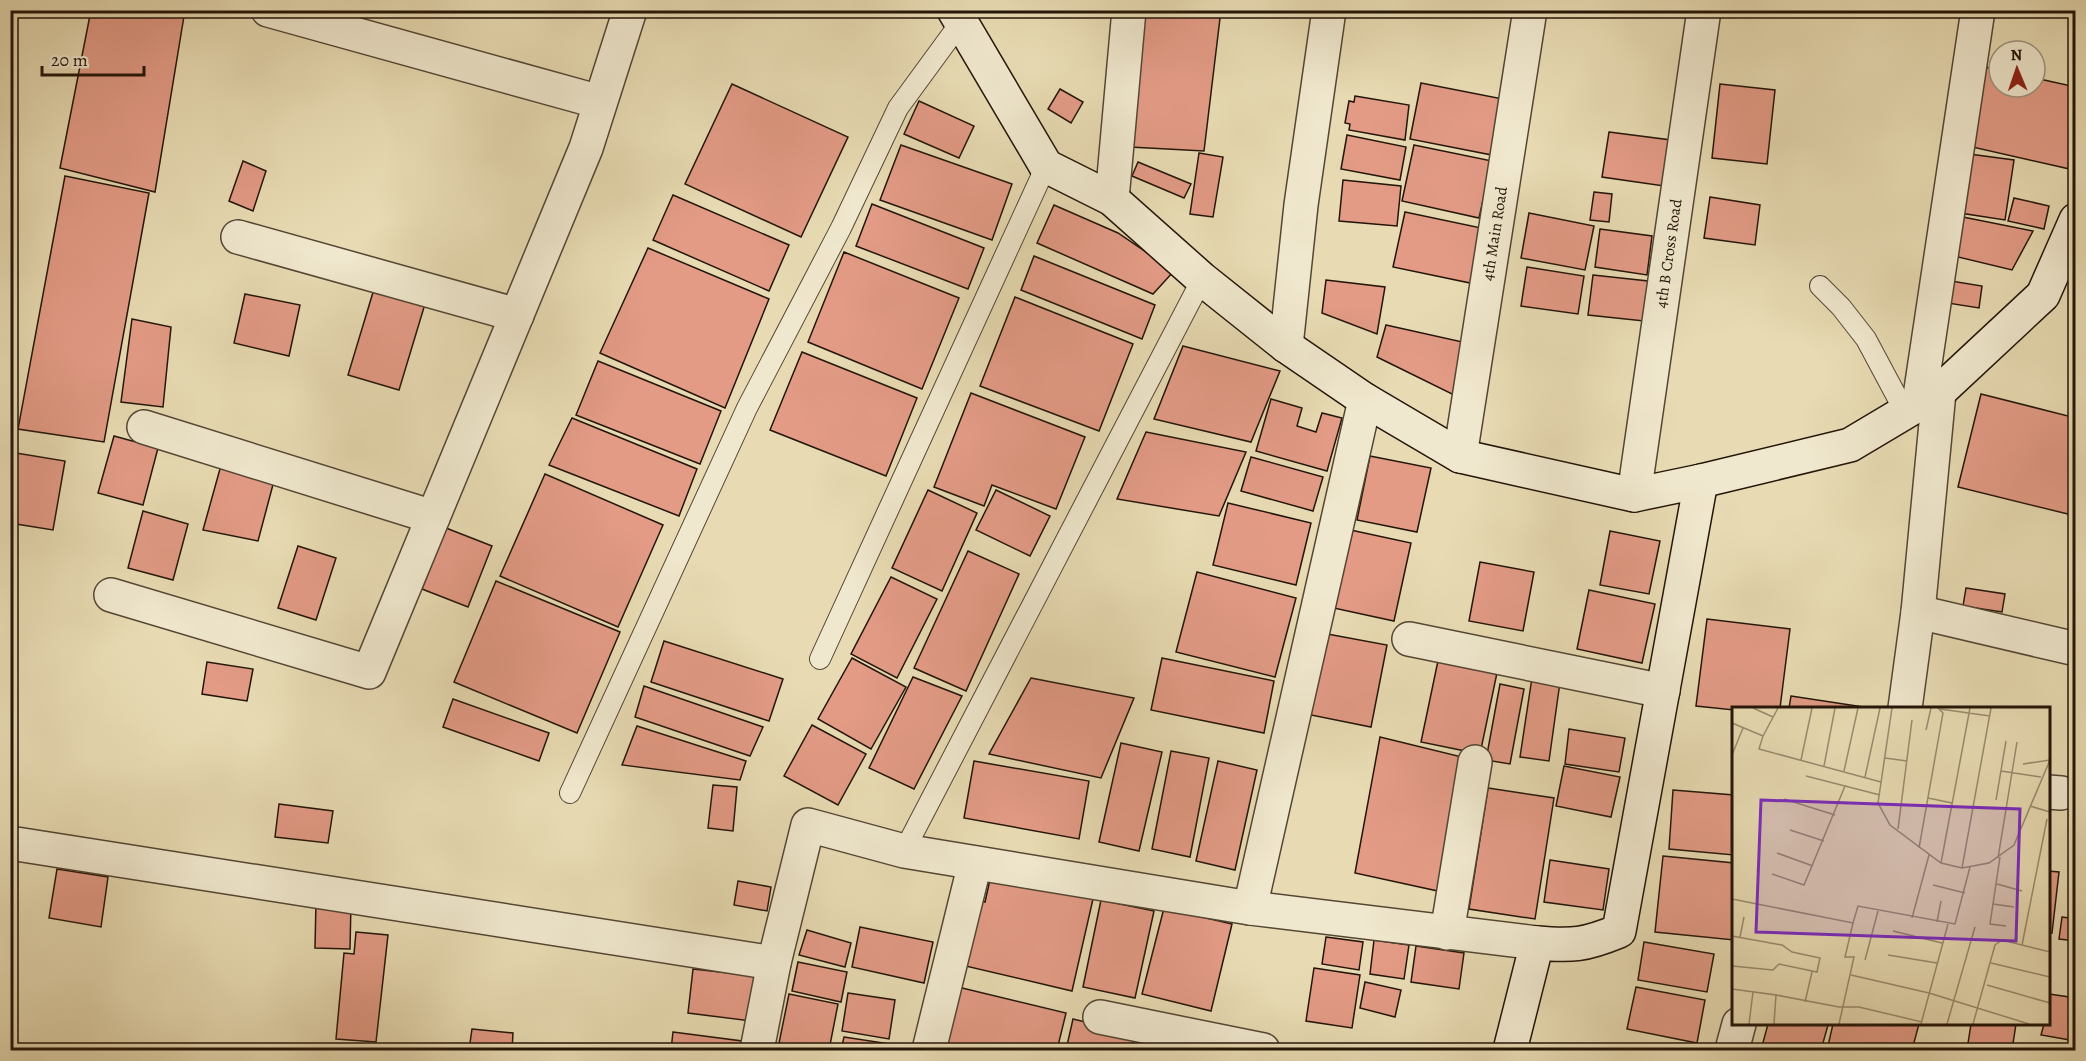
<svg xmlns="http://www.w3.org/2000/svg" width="2086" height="1061" font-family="Alegreya,serif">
  <rect width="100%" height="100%" fill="#e8dbb3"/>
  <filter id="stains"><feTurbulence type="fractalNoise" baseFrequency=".00333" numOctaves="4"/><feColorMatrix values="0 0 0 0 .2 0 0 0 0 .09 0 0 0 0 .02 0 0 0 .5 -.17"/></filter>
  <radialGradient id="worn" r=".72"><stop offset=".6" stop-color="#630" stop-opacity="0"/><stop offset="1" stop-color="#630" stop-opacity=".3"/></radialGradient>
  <g fill="#e39b86" stroke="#231509" stroke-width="1.5">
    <polygon points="91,10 185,10 155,192 60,168"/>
    <polygon points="1146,10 1221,10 1204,151 1130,147"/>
    <polygon points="1985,67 1999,70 1999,87 2035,87 2035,78 2076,87 2074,170 1968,146"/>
    <polygon points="1421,83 1508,100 1497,156 1410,139"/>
    <polygon points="732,84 848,137 801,237 685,184"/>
    <polygon points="1720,84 1775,90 1767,164 1712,158"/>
    <polygon points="1060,89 1083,102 1071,123 1048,109"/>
    <polygon points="1355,96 1409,105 1405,140 1349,130 1350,124 1345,123 1349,101 1354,102"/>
    <polygon points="919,101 974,126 959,158 904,134"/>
    <polygon points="1609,132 1671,140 1664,186 1602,177"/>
    <polygon points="1347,135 1406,147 1400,180 1341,169"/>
    <polygon points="901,145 1012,184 992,240 880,200"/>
    <polygon points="1414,145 1492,161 1479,218 1402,201"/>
    <polygon points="1199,153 1223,157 1213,217 1190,214"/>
    <polygon points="1969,154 2014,160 2005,220 1960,213"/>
    <polygon points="243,161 266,171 253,211 229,201"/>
    <polygon points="1138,162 1191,184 1184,198 1132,176"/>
    <polygon points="65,176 149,193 104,442 18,429"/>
    <polygon points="1343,180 1401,186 1397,226 1339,221"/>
    <polygon points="1594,192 1612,194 1609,222 1590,220"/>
    <polygon points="673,195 789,245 769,291 653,240"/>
    <polygon points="1710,197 1760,205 1755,245 1704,238"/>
    <polygon points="2014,198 2049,206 2044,229 2008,221"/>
    <polygon points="872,204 984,248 968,289 856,246"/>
    <polygon points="1054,205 1118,233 1174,271 1153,294 1037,243"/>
    <polygon points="1405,212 1486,229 1475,284 1393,267"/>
    <polygon points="1529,213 1594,226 1585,270 1521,258"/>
    <polygon points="1963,217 2033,231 2012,270 1954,256"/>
    <polygon points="1600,229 1652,236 1647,275 1595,267"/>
    <polygon points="648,248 769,299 725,408 600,353"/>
    <polygon points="844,252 959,298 922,389 808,342"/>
    <polygon points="1034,256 1155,305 1142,339 1021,290"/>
    <polygon points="1527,267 1584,276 1578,314 1521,306"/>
    <polygon points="1593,275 1648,281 1644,321 1588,315"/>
    <polygon points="1326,280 1385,287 1377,334 1322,313"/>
    <polygon points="1945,280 1982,286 1979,308 1941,302"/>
    <polygon points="374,289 425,304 399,390 348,375"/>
    <polygon points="245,294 300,305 289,356 234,343"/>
    <polygon points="1015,297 1133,344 1099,431 980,386"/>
    <polygon points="132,319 171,327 163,407 121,402"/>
    <polygon points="1386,325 1467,343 1456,396 1377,357"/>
    <polygon points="1183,346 1280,371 1251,442 1154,419"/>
    <polygon points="802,352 917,398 886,476 770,430"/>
    <polygon points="598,361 721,411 700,464 576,415"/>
    <polygon points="971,393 1085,437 1056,509 992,485 984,506 934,487"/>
    <polygon points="1981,394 2076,418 2076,516 1958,487"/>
    <polygon points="1271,399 1302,408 1297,426 1316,432 1322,413 1342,418 1327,471 1256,451"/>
    <polygon points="572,418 697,469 679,516 549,465"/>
    <polygon points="1146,432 1246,452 1219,516 1117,499"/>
    <polygon points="114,436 158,448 143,505 98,493"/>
    <polygon points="10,452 65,461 53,530 10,523"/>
    <polygon points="1370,456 1431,468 1417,532 1357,520"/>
    <polygon points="1251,457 1323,477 1313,511 1241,491"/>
    <polygon points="223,458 275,477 258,541 203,530"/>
    <polygon points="545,474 663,525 618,627 500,576"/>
    <polygon points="928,490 977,513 942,591 892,568"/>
    <polygon points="996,490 1050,516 1030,556 976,530"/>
    <polygon points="1228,503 1311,523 1296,585 1213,565"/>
    <polygon points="143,511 188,524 173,580 128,568"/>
    <polygon points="446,528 492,546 468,607 422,589"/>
    <polygon points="1346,529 1411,543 1394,621 1329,607"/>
    <polygon points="1610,531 1660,541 1649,594 1600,585"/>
    <polygon points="298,546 336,558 316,620 278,608"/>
    <polygon points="968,551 1019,574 966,691 914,668"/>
    <polygon points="1480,562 1534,572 1523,631 1469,621"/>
    <polygon points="1197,572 1296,598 1275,677 1176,652"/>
    <polygon points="891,577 937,599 897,678 851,654"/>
    <polygon points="496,581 620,632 577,733 454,682"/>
    <polygon points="1966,588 2005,594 2002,612 1963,606"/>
    <polygon points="1589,590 1655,604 1642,663 1577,649"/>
    <polygon points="1707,619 1790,629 1780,708 1734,708 1734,710 1696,706"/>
    <polygon points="1322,633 1387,645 1371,727 1306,714"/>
    <polygon points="664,641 783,679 769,721 651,682"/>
    <polygon points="1439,656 1498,668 1480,754 1421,742"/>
    <polygon points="852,658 906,687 871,749 818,719"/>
    <polygon points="1162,658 1274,681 1264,733 1151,710"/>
    <polygon points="207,662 253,669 247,701 202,694"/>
    <polygon points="1533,671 1561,675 1549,761 1520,757"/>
    <polygon points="913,677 962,696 914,789 869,768"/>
    <polygon points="1031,678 1134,698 1101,778 989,754"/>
    <polygon points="1500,684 1524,689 1510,764 1486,760"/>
    <polygon points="644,686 763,727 750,756 635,717"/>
    <polygon points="1791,696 1870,708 1789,708"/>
    <polygon points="453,699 549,733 539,761 443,727"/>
    <polygon points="812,725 866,754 838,805 784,776"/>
    <polygon points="637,726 746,761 740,780 622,765"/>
    <polygon points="1569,729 1625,738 1619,772 1565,764"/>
    <polygon points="1380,737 1470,759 1447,893 1355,873"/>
    <polygon points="1121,743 1162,752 1139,851 1099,842"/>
    <polygon points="1171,751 1209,758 1190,857 1152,849"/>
    <polygon points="974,761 1089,781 1079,839 964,818"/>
    <polygon points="1218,761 1257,770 1235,870 1196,861"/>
    <polygon points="1564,766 1620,777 1611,817 1556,806"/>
    <polygon points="713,785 737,787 733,831 708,828"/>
    <polygon points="1488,788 1554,798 1535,919 1469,909"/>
    <polygon points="1673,790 1734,795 1734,855 1669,849"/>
    <polygon points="279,804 333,811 328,843 275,837"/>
    <polygon points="1663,856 1734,863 1734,940 1655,932"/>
    <polygon points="1550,860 1609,869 1603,910 1544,902"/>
    <polygon points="57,869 108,877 101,927 49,918"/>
    <polygon points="2048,871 2059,872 2052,933 2048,932"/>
    <polygon points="991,875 1093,899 1072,991 957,964 972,899 985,902"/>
    <polygon points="738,881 771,887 767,911 734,905"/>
    <polygon points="1101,900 1154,911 1135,998 1083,987"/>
    <polygon points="316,901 351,902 350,949 315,948"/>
    <polygon points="1164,908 1232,924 1211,1011 1142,994"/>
    <polygon points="2062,917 2076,919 2076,941 2059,939"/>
    <polygon points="860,927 933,942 924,983 852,967"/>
    <polygon points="807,930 851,943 845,967 799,955"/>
    <polygon points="356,932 388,935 376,1042 336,1039 344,953 354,954"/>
    <polygon points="1326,937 1363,942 1359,970 1322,964"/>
    <polygon points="1374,940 1409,945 1404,979 1370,974"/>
    <polygon points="1644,942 1714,954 1707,992 1638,980"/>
    <polygon points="1416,946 1464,953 1459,989 1411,982"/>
    <polygon points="798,962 847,972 841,1002 792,991"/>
    <polygon points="1314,968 1360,975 1352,1028 1306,1021"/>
    <polygon points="693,969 756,976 751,1021 688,1013"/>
    <polygon points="1365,982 1401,990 1395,1017 1360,1008"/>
    <polygon points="958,987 1066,1013 1057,1050 959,1050 943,1047"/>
    <polygon points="1636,987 1705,1000 1697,1043 1627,1029"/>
    <polygon points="848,993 895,1000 889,1039 842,1031"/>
    <polygon points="789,994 838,1004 829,1050 816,1050 779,1043"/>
    <polygon points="2049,994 2076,998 2076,1041 2041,1035 2044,1024 2048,1024"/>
    <polygon points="1073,1019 1135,1034 1131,1050 1066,1050"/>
    <polygon points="1768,1024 1823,1024 1828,1025 1821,1050 1761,1050"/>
    <polygon points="1833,1024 1919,1024 1912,1050 1827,1050"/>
    <polygon points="1971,1024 2016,1024 2012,1050 1967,1050"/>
    <polygon points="472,1029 513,1033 512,1050 469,1050"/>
    <polygon points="673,1032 742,1041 740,1050 671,1050"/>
    <polygon points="844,1037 897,1045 896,1050 841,1050"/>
  </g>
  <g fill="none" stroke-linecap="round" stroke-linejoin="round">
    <g stroke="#544634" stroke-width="22">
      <g id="lane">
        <polyline points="1820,286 1841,307 1866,339 1905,412"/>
        <polyline points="820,659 1046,166"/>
        <polyline points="570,793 747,408 841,228 898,108 961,22"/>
        <polyline points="904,851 1202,279"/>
      </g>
    </g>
    <g stroke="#544634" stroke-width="36">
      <g id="street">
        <polyline points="268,10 600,102"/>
        <polyline points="1112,199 1129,10"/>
        <polyline points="238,237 517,315"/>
        <polyline points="1286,346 1301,205 1329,10"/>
        <polyline points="1919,403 1978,10"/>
        <polyline points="144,427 433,517"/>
        <path id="s1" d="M1460,456L1530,10"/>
        <path id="s2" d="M1634,495L1704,10"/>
        <polyline points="111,595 369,672 586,148 630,10"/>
        <polyline points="1918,612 2076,649"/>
        <polyline points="1409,639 1663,691"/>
        <polyline points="1905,708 1918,612 1939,392"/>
        <polyline points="2048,792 2061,793"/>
        <polyline points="10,843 774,963 808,825 904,851 1250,908 1537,943"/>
        <polyline points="1250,908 1365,400"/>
        <polyline points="1447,933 1475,762"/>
        <polyline points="1100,1017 1263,1050"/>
        <polyline points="757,1050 774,963"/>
        <polyline points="929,1050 975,863"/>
        <polyline points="1732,1050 1739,1024"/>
      </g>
    </g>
    <g stroke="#231509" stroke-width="36">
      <g id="secondary">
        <polyline points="954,10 1046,166 1112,199 1202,279 1286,346 1365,400 1460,456 1634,495 1701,481 1850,445 1939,392 2043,295 2076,220"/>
        <path d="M1510,1050L1537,943C1573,946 1585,945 1619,931L1701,481"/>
      </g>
    </g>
    <use href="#lane" stroke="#f0e8ce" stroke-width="20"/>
    <use href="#street" stroke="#f0e8ce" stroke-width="33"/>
    <use href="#secondary" stroke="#f0e8ce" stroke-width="33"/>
  </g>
  <g text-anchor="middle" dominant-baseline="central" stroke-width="6" stroke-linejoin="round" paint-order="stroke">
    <g font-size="16" fill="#231509" stroke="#f0e8ce">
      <text stroke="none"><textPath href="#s1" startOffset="225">4th Main Road</textPath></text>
      <text stroke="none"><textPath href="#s2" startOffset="244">4th B Cross Road</textPath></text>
    </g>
  </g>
  <g transform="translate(1732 707)">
    <rect width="318" height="318" fill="#e8dbb3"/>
    <path fill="none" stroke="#998c6f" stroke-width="1.5" d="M21,1L41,10M160,1L146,96L158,118L209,156L230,161L257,156L282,138L318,53M208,2L258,9M0,16L31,29L27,42L149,75M194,23L199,1M31,29L46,1M0,48L11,21M153,51L175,54M69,53L80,1M291,57L318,53M92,59L103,1M112,64L126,1M269,64L309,70M133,70L148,1M113,79L148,88M196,91L220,96M52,92L103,108M264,93L274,34M298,99L318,105M166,122L180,13M58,123L92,134M187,141L211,6L206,1M45,146L81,159M268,150L258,217L274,219M266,151L285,35M209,156L238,1M230,161L259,1M40,167L72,178L113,79L74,69M265,177L290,184M201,178L233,186M0,192L121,216L126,199L223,217L238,160M261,197L282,200M180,211L197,148M205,215L209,194M161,224L210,236M0,229L50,238L60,245L88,251L85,265L47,257L41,263L0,259M8,230L12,210M290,238L315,112M156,248L205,256M133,253L146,204M259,256L318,270M119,268L197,286L297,317M255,278L318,296M0,282L44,288L42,317M44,288L107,300H127L190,315M73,295L80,265M17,317L21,285M107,317L122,250H113L121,216M189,317L216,217M215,317L243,220M241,317L263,238L270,233L318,245"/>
    <path fill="#7b2cbf" fill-opacity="0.15" stroke="#7b2cbf" stroke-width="3" d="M29,93L288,102L284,234L24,225Z"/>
    <rect width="318" height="318" fill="none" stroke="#231509" stroke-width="3"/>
  </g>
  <rect width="2086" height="1061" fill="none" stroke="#e8dbb3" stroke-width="36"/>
  <rect x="12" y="12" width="2062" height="1037" fill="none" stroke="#231509" stroke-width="3"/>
  <rect x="18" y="18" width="2050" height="1025" fill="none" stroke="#231509" stroke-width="1.5"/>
  <g transform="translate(2017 69) rotate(358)"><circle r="28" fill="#f0e8ce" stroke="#9e947f" stroke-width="1.5"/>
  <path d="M0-4.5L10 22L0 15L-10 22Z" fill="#8f2418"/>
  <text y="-9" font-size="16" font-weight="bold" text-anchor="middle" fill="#231509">N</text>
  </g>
  <path d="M42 66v9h102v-9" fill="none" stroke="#231509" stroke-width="3"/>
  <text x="51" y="66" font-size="18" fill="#231509" stroke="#f0e8ce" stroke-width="4.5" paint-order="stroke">20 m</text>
  <rect width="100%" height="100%" filter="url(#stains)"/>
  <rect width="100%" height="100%" fill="url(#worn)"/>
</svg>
